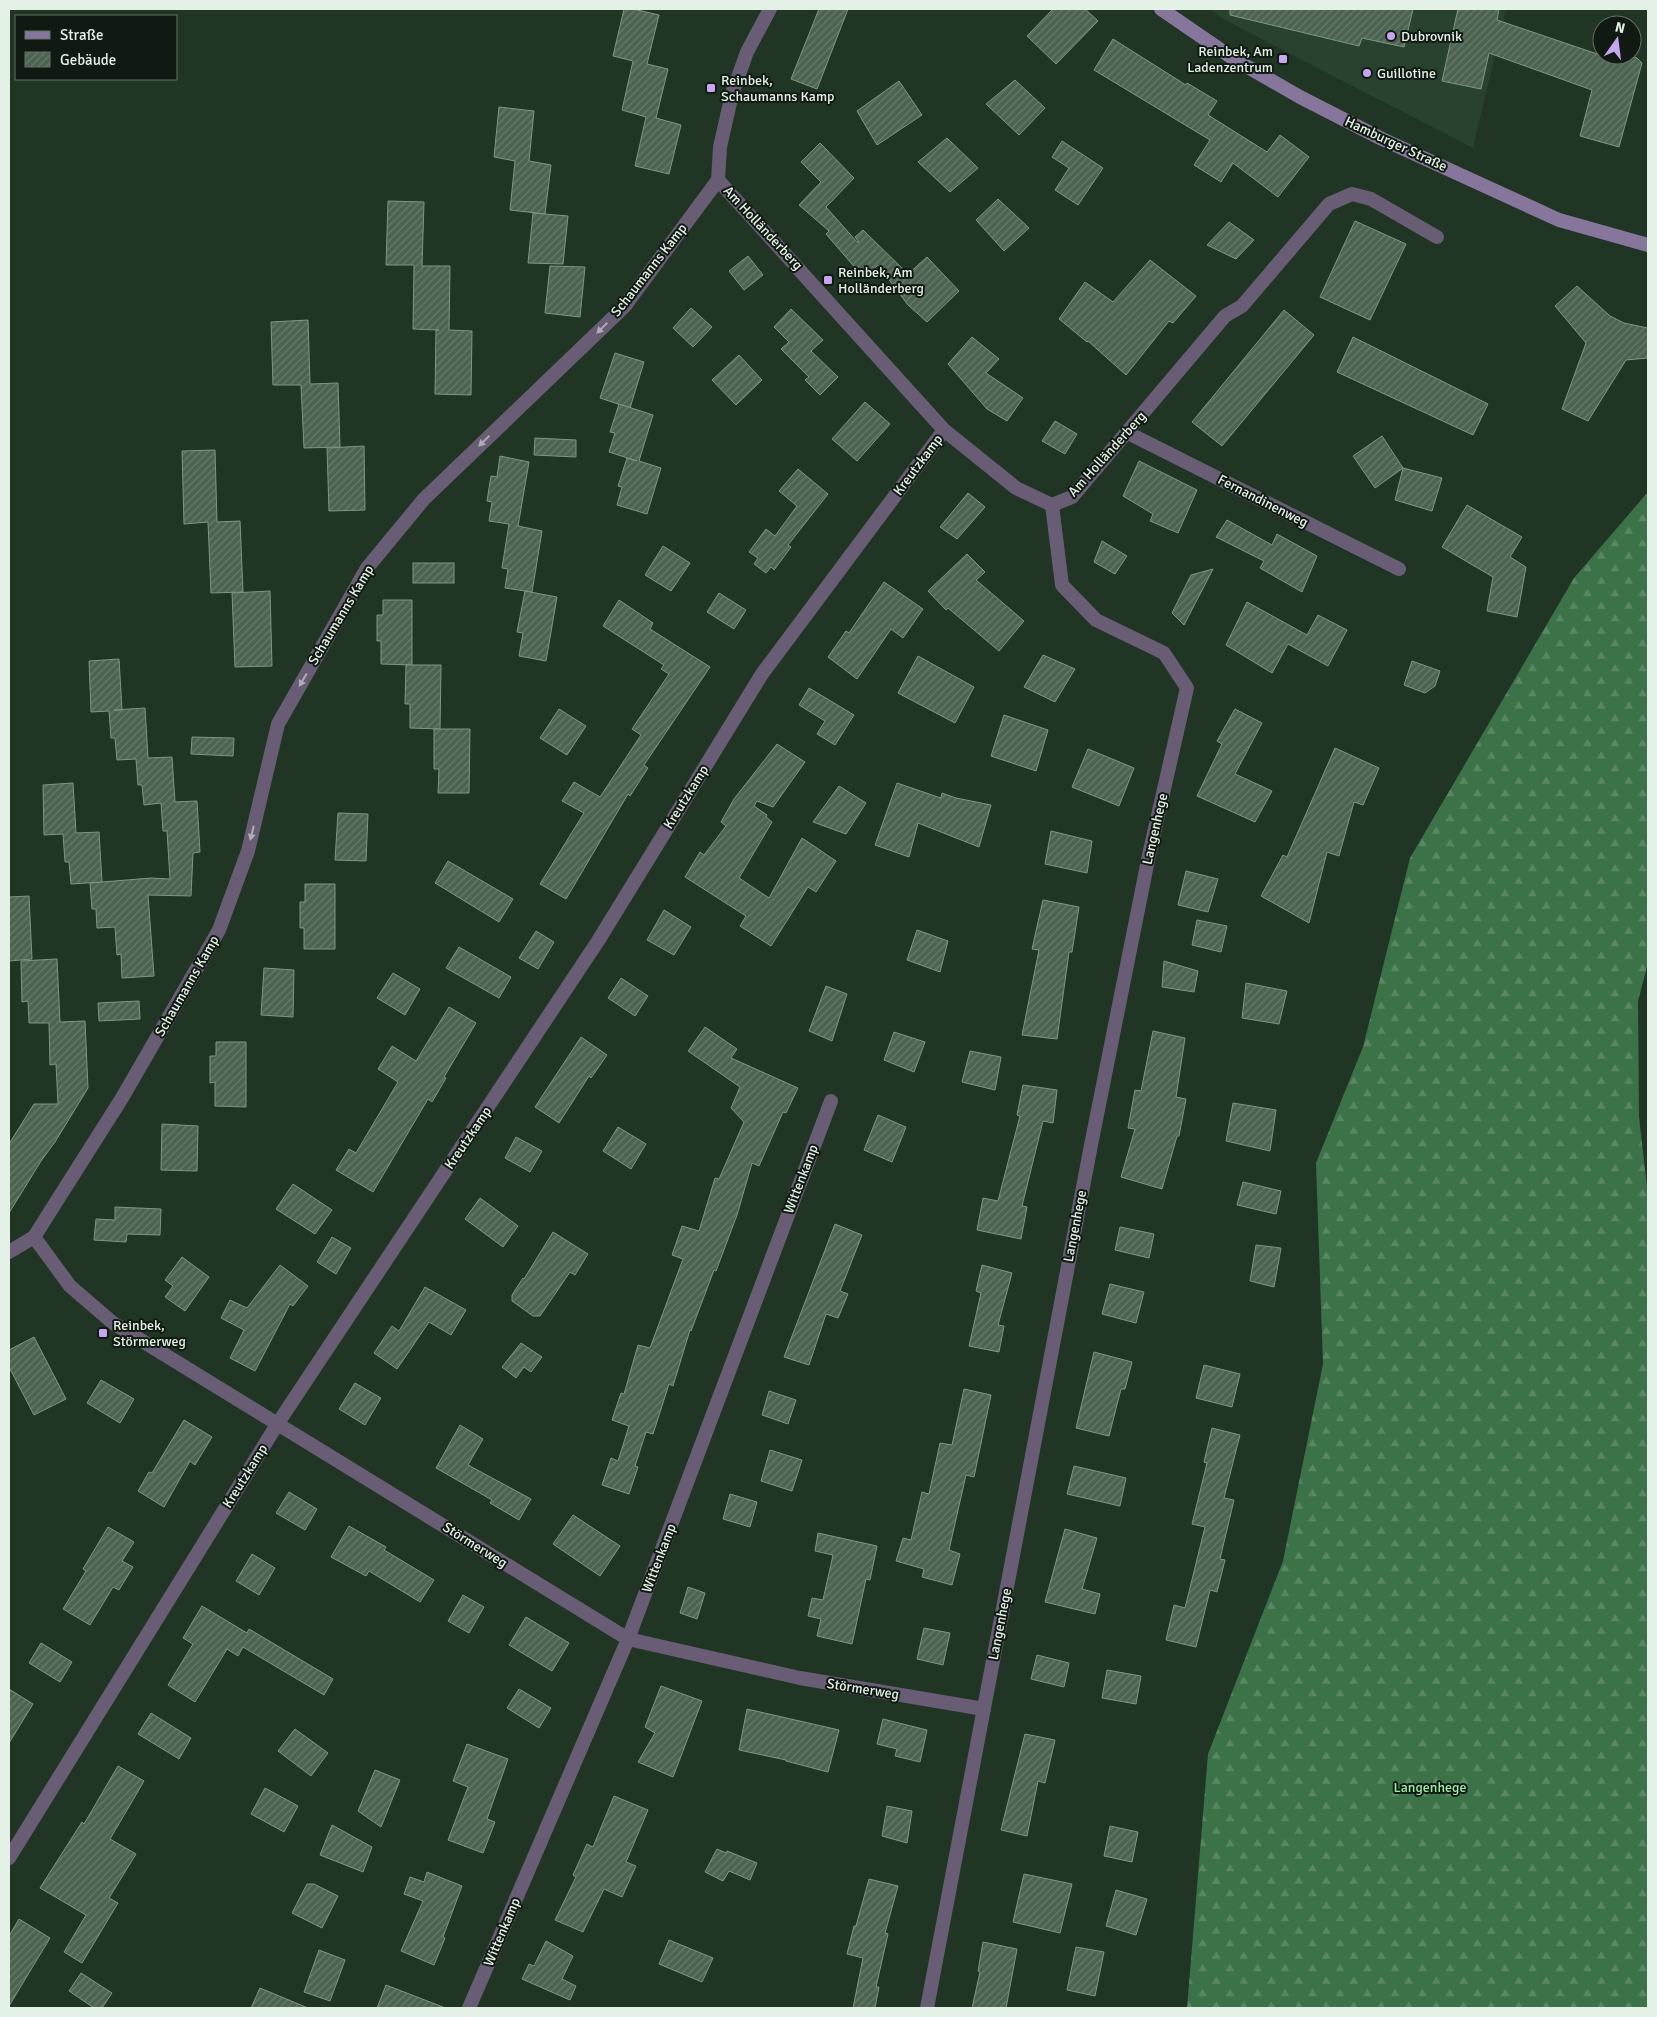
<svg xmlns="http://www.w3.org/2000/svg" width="1657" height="2017" font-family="Signika,sans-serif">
  <defs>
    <pattern id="forest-firs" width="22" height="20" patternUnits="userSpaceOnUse" patternTransform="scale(1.25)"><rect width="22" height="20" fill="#3c7248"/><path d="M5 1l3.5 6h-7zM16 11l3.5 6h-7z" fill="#588762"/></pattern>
    <pattern id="building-hatch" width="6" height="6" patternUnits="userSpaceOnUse" patternTransform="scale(1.25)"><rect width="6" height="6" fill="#4d6351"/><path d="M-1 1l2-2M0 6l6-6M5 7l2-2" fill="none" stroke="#667a6a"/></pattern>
  </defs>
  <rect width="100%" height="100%" fill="#203524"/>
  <polygon fill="#29422f" points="1210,9 1506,9 1473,148 1242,29 1217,15"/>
  <polygon fill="url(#forest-firs)" points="1648,492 1648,963 1638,1001 1639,1117 1648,1196 1648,2008 1187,2008 1208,1754 1283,1561 1323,1364 1316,1163 1363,1047 1410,858 1574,578"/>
  <g fill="url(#building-hatch)" stroke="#809783">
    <polygon points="624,9 633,9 659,15 647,64 668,69 656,118 681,125 669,174 635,166 646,117 622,110 633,61 613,56"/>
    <polygon points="819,9 848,9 817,89 791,79"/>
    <polygon points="1053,9 1085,9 1098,21 1056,64 1027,36"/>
    <polygon points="1230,9 1413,9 1404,47 1362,38 1359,46 1230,15"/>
    <polygon points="1458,9 1499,9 1497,20 1618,61 1627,55 1637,58 1642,63 1619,147 1580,136 1592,90 1489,53 1481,89 1442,81"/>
    <polygon points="1113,39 1186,85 1187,83 1217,101 1208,115 1267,152 1280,135 1309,157 1278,197 1233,163 1221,182 1194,165 1210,140 1094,70"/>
    <polygon points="1015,80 1045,108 1019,135 986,104"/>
    <polygon points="899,81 922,115 877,145 857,111"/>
    <polygon points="499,107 534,111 529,161 551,165 545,214 510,210 515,161 494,157"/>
    <polygon points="947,138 978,168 950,192 918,162"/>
    <polygon points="1062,141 1103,168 1078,205 1055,190 1069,168 1052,157"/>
    <polygon points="820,143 854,178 826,207 857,242 859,242 855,237 863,230 908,274 927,257 959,291 927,322 908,305 878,265 864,278 826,234 829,231 799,205 821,182 801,162"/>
    <polygon points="998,199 1029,228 1004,251 976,220"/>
    <polygon points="388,201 424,202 422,266 450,266 449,330 472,331 471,395 435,394 436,330 439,330 413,329 414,265 386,265"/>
    <polygon points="533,213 568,216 563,264 528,263"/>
    <polygon points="1355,221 1406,244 1370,320 1320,297"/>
    <polygon points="1229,222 1254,240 1236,259 1207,245"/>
    <polygon points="748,256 763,275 744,290 729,271"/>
    <polygon points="1150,260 1196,296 1173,323 1169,321 1126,375 1088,341 1087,342 1059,319 1085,282 1113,302"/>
    <polygon points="550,266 585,267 580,317 545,313"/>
    <polygon points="1577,286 1610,316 1624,323 1648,328 1648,358 1626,360 1588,421 1562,409 1586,343 1555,306"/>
    <polygon points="691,308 712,327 693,347 673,328"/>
    <polygon points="791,309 823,340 811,351 838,377 820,395 805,380 809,377 781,349 789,342 774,327"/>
    <polygon points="1284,310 1314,335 1222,446 1192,422"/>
    <polygon points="308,320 310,384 338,383 340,447 304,448 301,385 273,385 271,322"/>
    <polygon points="972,337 999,359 986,373 1023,398 1007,421 987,409 948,364"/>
    <polygon points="1353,337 1488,404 1473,435 1337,372"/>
    <polygon points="615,353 644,362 630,408 600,398"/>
    <polygon points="739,355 762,380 736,405 712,380"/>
    <polygon points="865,402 890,424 857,461 832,439"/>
    <polygon points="619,404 653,415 639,461 661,468 647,514 617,505 622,487 618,486 627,458 637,461 609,452 615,433 610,432"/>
    <polygon points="1055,421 1077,434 1065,454 1042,441"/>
    <polygon points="1382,436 1403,468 1375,488 1353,456"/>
    <polygon points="535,438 576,440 576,457 534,455"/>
    <polygon points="364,446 365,510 329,511 327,448"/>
    <polygon points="215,450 217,522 240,521 243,592 211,593 208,522 184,524 182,451"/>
    <polygon points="500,456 529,462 518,526 542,531 532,592 505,588 508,569 502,568 509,524 489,521 492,502 487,501 491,476 497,477"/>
    <polygon points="1139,461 1197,490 1178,533 1150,521 1153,514 1123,496"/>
    <polygon points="1403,468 1442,478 1432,511 1395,500"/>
    <polygon points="798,469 828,494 788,545 791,547 774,570 771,567 766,573 754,564 758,558 749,552 766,529 775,536 797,506 779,491"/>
    <polygon points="968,493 985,507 957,539 940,527"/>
    <polygon points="1467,505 1522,537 1510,557 1526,567 1517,617 1487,611 1493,577 1442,547"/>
    <polygon points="1227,520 1272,545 1277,534 1317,556 1302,592 1260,568 1264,561 1216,537"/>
    <polygon points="1102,541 1127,556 1115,574 1094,562"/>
    <polygon points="663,546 690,563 671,591 645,575"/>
    <polygon points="967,554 985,572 976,580 1024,621 999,651 948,608 946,610 928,591"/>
    <rect x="413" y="563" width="41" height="20"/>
    <polygon points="1213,569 1184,625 1172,613 1191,575"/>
    <polygon points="884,582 923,609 903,638 891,629 857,679 828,657 846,631 849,633"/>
    <polygon points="270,591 272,666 235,667 232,593"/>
    <polygon points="525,591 557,597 546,661 519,656 523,633 517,632"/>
    <polygon points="719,593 746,610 734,629 707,612"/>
    <polygon points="383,600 412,600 412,665 381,664 381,641 377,641 377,615 383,615"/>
    <polygon points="619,600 653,623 650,629 710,667 644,765 648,768 630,796 628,794 566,899 540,884 584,813 562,801 574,782 600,797 641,735 632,729 669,674 661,669 664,665 603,626"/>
    <polygon points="1247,602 1307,635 1318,615 1347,630 1328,666 1288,644 1272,673 1226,645"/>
    <polygon points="1043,655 1075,669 1055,702 1024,687"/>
    <polygon points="918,656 974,687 955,723 898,693"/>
    <polygon points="119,659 122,710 114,710 145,708 148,758 172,757 175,802 197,801 200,852 193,853 191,896 148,895 154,976 122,978 121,954 117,955 115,927 97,928 96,909 92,909 90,883 151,878 170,879 167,831 163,831 161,803 144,805 142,785 138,785 136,759 117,760 115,738 111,738 109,711 91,712 89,661"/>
    <polygon points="1412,661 1440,671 1435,686 1425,693 1404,685"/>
    <polygon points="406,665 441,665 440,729 410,728 410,704 405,704"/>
    <polygon points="809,688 854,715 835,745 817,734 825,721 799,705"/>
    <polygon points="559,709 586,726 567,755 540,738"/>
    <polygon points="1235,709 1262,723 1235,774 1272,791 1255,822 1197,796 1222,744 1217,741"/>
    <polygon points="1004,715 1048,730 1036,771 991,756"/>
    <polygon points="434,729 470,729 469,793 438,793 439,769 434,769"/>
    <polygon points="192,737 234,738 233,756 191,754"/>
    <polygon points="777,744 805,762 773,807 757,801 754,806 767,815 766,817 772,822 739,878 769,898 802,838 836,861 816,892 808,887 771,946 740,926 746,916 685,877 700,852 704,855 726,826 721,822 734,799"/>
    <polygon points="1335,748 1379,768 1363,805 1354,802 1339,856 1327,852 1309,923 1261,896 1283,855 1287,857"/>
    <polygon points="1088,749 1134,768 1119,806 1072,787"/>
    <polygon points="73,783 76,833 99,832 102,882 71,884 69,862 65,862 63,834 44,835 43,785"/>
    <polygon points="897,783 941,798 942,793 956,798 991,805 979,847 918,823 909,857 875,845"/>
    <polygon points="839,786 866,803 846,834 813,822"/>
    <polygon points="338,813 368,814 366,861 335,860"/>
    <polygon points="1051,831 1092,841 1087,873 1045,864"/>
    <polygon points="448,861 513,899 499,922 435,883"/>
    <polygon points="1186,871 1218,879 1208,912 1178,905"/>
    <polygon points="305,884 335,884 335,949 304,949 304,928 300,928 300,902 305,902"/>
    <polygon points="29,896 32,959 9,961 9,897"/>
    <polygon points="1043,900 1079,907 1072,952 1069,952 1057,1039 1022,1035 1039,950 1032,949"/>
    <polygon points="664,910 691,927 674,955 647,940"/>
    <polygon points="1197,920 1227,926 1221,952 1192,945"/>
    <polygon points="917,930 948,941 940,972 907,960"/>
    <polygon points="536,931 554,942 538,969 519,958"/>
    <polygon points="459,947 511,977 499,998 446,968"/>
    <polygon points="57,959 60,1022 85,1021 88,1088 55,1142 41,1161 9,1213 9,1144 34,1104 58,1104 56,1064 50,1065 49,1023 29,1023 28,1001 22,1002 21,961"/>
    <polygon points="1164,961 1198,971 1194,992 1162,987"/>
    <polygon points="264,968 294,970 293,1017 261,1015"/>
    <polygon points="393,973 420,989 405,1015 377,998"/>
    <polygon points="621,978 648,996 635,1016 608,998"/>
    <polygon points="1246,983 1287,991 1279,1024 1242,1018"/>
    <polygon points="826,986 847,994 832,1041 809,1031"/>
    <polygon points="139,1001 140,1019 99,1021 98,1003"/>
    <polygon points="449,1007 476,1023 444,1077 446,1078 432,1102 428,1099 373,1192 336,1170 349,1149 356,1153 398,1082 378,1069 392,1046 416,1061"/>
    <polygon points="705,1027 737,1049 731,1058 798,1088 786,1113 783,1112 759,1166 752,1163 737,1215 716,1271 714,1270 691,1331 690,1330 673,1386 669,1384 653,1434 646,1432 635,1466 638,1467 629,1494 602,1485 611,1458 618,1461 629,1426 612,1420 621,1393 624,1394 638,1345 650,1348 683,1259 672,1255 682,1226 699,1231 715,1178 719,1179 744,1122 731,1108 740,1087 688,1051"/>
    <polygon points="1153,1031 1185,1038 1176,1097 1186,1099 1179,1136 1177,1136 1162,1189 1121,1177 1135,1129 1128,1128 1135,1090 1141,1091"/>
    <polygon points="894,1032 925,1042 914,1072 884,1060"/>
    <polygon points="581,1037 607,1055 591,1078 589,1076 559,1123 535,1107"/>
    <polygon points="216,1042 246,1042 246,1107 215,1106 215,1082 210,1083 210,1056 216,1056"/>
    <polygon points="970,1051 1001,1057 995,1090 962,1082"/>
    <polygon points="1023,1085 1057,1090 1053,1123 1043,1121 1022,1206 1027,1207 1021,1239 977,1230 983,1198 998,1201 1020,1116 1017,1115"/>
    <polygon points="1233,1103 1276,1110 1270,1151 1226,1141"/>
    <polygon points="878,1115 906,1127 892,1162 864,1150"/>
    <polygon points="162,1124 198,1126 197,1171 161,1170"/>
    <polygon points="618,1127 646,1144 631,1169 603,1151"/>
    <polygon points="516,1137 542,1151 530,1172 505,1158"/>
    <polygon points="1243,1182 1281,1191 1276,1214 1237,1205"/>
    <polygon points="293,1184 332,1210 315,1234 276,1209"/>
    <polygon points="480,1198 518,1226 503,1247 465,1219"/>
    <polygon points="115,1207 161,1209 160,1235 127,1234 126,1242 94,1240 96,1219 115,1220"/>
    <polygon points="835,1224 862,1235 840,1291 848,1294 838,1318 826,1314 809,1365 784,1357"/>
    <polygon points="1120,1227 1154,1234 1149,1258 1115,1250"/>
    <polygon points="553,1232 588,1254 575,1275 570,1272 540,1316 533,1316 512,1301 512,1295 523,1278 524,1279"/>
    <polygon points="332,1237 351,1248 336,1274 317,1262"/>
    <polygon points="1256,1245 1281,1248 1274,1287 1250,1281"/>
    <polygon points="182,1257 209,1277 185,1311 165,1297 173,1286 165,1280"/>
    <polygon points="280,1265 308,1286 293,1306 290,1304 255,1371 230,1358 244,1330 221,1318 230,1300 247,1308"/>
    <polygon points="982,1265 1012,1273 998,1325 1004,1326 999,1352 969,1346 981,1293 976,1291"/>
    <polygon points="1110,1284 1144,1292 1136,1323 1102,1314"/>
    <polygon points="425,1287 466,1310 451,1335 429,1322 397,1369 374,1353 392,1326 399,1331"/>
    <polygon points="34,1337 66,1399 34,1415 9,1367 9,1350"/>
    <polygon points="521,1343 542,1357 531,1372 524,1367 516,1378 502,1367"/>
    <polygon points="1094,1352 1132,1362 1125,1389 1121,1389 1109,1436 1076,1428"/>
    <polygon points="1204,1365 1240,1374 1232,1407 1196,1398"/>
    <polygon points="101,1380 134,1399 120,1423 87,1403"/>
    <polygon points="355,1383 381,1398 365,1425 339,1409"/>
    <polygon points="964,1389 991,1395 974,1477 966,1475 949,1550 960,1554 952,1585 922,1577 924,1569 896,1561 903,1538 911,1540 922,1492 929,1494 940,1443 952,1445"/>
    <polygon points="769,1391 796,1400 788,1424 762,1415"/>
    <polygon points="184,1420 212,1437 195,1465 190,1461 164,1507 138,1491 149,1472 152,1473"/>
    <polygon points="460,1425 483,1439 468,1465 531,1499 519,1520 490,1503 492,1500 436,1468"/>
    <polygon points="1212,1428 1240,1435 1224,1498 1234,1500 1220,1559 1225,1560 1217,1592 1210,1590 1196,1647 1166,1640 1174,1605 1185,1608 1205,1527 1192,1524 1207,1463 1204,1462"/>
    <polygon points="770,1450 802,1460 792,1491 761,1481"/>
    <polygon points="1074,1466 1126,1478 1120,1506 1067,1494"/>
    <polygon points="289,1492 317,1509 305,1530 276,1513"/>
    <polygon points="730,1494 757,1502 750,1527 723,1519"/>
    <polygon points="573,1515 620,1546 600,1576 553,1544"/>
    <polygon points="349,1526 386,1547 384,1550 434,1580 420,1602 369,1571 366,1576 331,1557"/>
    <polygon points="108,1527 134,1542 122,1561 133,1567 119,1590 113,1587 90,1625 63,1609 86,1571 83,1569"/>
    <polygon points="1065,1529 1097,1538 1082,1589 1100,1594 1095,1614 1045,1602"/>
    <polygon points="818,1533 877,1546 870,1580 866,1579 852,1644 817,1636 821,1619 808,1616 812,1598 823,1600 833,1555 815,1551"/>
    <polygon points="252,1554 275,1568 259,1595 236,1581"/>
    <polygon points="688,1587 705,1593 697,1619 680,1613"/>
    <polygon points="463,1595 484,1607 469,1633 448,1621"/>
    <polygon points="202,1606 247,1633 249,1629 333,1679 324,1695 243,1647 238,1656 227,1649 195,1702 168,1685 193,1644 183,1638"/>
    <polygon points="526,1617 569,1643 552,1671 509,1645"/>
    <polygon points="924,1628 950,1633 943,1665 917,1659"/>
    <polygon points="41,1643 72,1662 60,1682 29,1663"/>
    <polygon points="1037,1655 1069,1663 1064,1687 1031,1679"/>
    <polygon points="1107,1670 1141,1676 1136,1704 1102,1698"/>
    <polygon points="661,1686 702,1701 673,1777 638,1762 655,1733 645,1727"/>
    <polygon points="9,1689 33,1704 9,1743"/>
    <polygon points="519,1689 551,1708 539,1728 507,1708"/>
    <polygon points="747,1709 839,1730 828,1772 786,1761 786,1760 739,1750"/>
    <polygon points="151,1713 191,1738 179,1759 138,1734"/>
    <polygon points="883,1719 927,1730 920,1762 895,1756 897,1749 877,1744"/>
    <polygon points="295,1729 328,1753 311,1776 278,1751"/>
    <polygon points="1025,1734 1055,1740 1045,1783 1038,1781 1027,1836 1001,1830"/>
    <polygon points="467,1744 508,1759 487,1819 495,1822 483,1853 448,1840 468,1787 453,1781"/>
    <polygon points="118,1766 144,1781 110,1839 136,1854 109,1898 118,1903 82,1963 64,1952 86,1915 40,1888 82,1822 84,1824"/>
    <polygon points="375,1770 400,1780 381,1827 358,1811"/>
    <polygon points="265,1788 298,1806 284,1832 251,1814"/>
    <polygon points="614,1796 648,1810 626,1862 636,1866 622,1897 604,1889 583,1932 555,1920 576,1877 573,1875 587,1844 593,1847"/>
    <polygon points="887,1806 912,1811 907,1843 882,1836"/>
    <polygon points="332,1825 372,1847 363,1872 320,1855"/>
    <polygon points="1110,1826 1138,1832 1132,1862 1104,1856"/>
    <polygon points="717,1849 726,1853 727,1851 757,1863 750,1880 729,1871 723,1881 705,1872"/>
    <polygon points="427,1872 462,1886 443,1937 445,1938 434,1965 401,1951 423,1901 404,1894 410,1877 424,1882"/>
    <polygon points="1024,1874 1072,1884 1060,1933 1013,1922"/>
    <polygon points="869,1879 898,1886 885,1933 888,1934 876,1987 879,1987 875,2008 853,2008 863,1958 847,1954 854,1926 856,1926"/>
    <polygon points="307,1884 314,1884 338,1896 322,1928 292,1913"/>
    <polygon points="1116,1890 1147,1899 1136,1935 1106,1926"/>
    <polygon points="19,1919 50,1938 9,2006 9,1936"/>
    <polygon points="669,1940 713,1958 702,1982 659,1964"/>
    <polygon points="546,1941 573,1956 562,1979 576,1986 570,2000 522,1979 529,1964 534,1966"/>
    <polygon points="983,1942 1017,1949 1006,2008 972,2008 980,1972 978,1971"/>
    <polygon points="1076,1947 1104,1952 1095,1996 1067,1990"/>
    <polygon points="319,1950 345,1960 330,2001 304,1992"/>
    <polygon points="81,1973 112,1993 102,2008 94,2008 69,1991"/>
    <polygon points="386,1985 443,2007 443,2008 377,2008"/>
    <polygon points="260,1988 308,2008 251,2008"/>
  </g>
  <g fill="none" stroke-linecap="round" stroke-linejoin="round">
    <g stroke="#685d75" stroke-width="14">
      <polyline points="718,180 944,430 1016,488 1052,505 1072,497 1225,316 1242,306 1329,204 1352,194 1371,199 1437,237"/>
      <polyline points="1126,432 1399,569"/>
      <polyline points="34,1237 70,1286 113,1323 628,1639 800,1678 984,1709"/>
      <polyline points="9,1252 34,1237 122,1098 219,930 248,851 278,724 367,568 424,499 624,307 718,180 720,147 732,94 747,52 770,9"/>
      <polyline points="9,1858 278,1423 598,941 762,674 944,430"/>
      <polyline points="469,2008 628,1639 831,1101"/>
      <polyline points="927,2008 1091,1145 1149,855 1187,688 1164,653 1096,620 1062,585 1052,505"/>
    </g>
    <polyline stroke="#87769c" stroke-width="14" points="1161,9 1234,59 1300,97 1382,139 1559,220 1648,245"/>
  </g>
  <defs><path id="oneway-solid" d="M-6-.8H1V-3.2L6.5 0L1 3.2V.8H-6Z" transform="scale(1.25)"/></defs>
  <g fill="#acaeb3">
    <use href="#oneway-solid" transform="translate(602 328) rotate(136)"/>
    <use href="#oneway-solid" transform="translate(484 441) rotate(136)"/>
    <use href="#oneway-solid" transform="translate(303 680) rotate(120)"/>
    <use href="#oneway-solid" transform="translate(252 833) rotate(103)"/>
  </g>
  <g fill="#c8a6ef" stroke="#111a12" stroke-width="2">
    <circle cx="1391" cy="36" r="5"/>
    <rect x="1278" y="54" width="10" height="10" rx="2.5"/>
    <circle cx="1367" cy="73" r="5"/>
    <rect x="706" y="83" width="10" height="10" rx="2.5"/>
    <rect x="823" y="275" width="10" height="10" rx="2.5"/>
    <rect x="98" y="1328" width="10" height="10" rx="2.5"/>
  </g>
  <g text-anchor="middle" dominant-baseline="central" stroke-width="4" stroke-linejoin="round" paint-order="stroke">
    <g font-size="14" fill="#e4f1e6" stroke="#111a12" text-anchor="start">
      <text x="1401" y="36">Dubrovnik</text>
      <text x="1273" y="51" text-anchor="end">Reinbek, Am<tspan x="1273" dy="16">Ladenzentrum</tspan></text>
      <text x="1377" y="73">Guillotine</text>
      <text x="721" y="80">Reinbek,<tspan x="721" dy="16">Schaumanns Kamp</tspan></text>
      <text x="838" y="272">Reinbek, Am<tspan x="838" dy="16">Holländerberg</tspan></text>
      <text x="113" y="1325">Reinbek,<tspan x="113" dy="16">Störmerweg</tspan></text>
    </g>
    <g font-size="14" fill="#e4f1e6" stroke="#111a12">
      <text transform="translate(1396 144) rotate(25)">Hamburger Straße</text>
      <text transform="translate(763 228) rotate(47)">Am Holländerberg</text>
      <text transform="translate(649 270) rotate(-52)">Schaumanns Kamp</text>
      <text transform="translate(1107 454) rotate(-48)">Am Holländerberg</text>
      <text transform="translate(918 465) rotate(-53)">Kreutzkamp</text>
      <text transform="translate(1263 501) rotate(27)">Fernandinenweg</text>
      <text transform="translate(341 615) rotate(-59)">Schaumanns Kamp</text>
      <text transform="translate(686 797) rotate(-58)">Kreutzkamp</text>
      <text transform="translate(1155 829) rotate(-77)">Langenhege</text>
      <text transform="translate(187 986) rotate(-60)">Schaumanns Kamp</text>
      <text transform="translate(468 1138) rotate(-56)">Kreutzkamp</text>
      <text transform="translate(801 1179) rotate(-69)">Wittenkamp</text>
      <text transform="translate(1075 1226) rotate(-79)">Langenhege</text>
      <text transform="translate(245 1476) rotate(-58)">Kreutzkamp</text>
      <text transform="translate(475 1545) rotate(32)">Störmerweg</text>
      <text transform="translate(659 1558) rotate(-69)">Wittenkamp</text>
      <text transform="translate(1000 1624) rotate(-79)">Langenhege</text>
      <text transform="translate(863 1689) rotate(9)">Störmerweg</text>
      <text transform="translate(502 1932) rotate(-67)">Wittenkamp</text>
    </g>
    <g font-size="14" fill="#9cecac" stroke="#111a12">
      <text x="1430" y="1787">Langenhege</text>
    </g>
  </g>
  <rect width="1657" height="2017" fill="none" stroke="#e4f1e6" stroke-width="20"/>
  <rect x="15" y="15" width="162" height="65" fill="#111a12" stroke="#657067"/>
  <rect x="25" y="31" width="25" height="8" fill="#87769c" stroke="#657067"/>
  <text x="60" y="40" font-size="15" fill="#e4f1e6">Straße</text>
  <rect x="25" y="52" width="25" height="15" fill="url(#building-hatch)" stroke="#657067"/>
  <text x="60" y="65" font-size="15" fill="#e4f1e6">Gebäude</text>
  <g transform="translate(1617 40) rotate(14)"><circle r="24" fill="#111a12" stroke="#657067"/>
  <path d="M0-4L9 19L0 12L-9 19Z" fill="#c8a6ef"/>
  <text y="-8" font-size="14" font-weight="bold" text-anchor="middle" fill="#e4f1e6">N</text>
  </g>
</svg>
